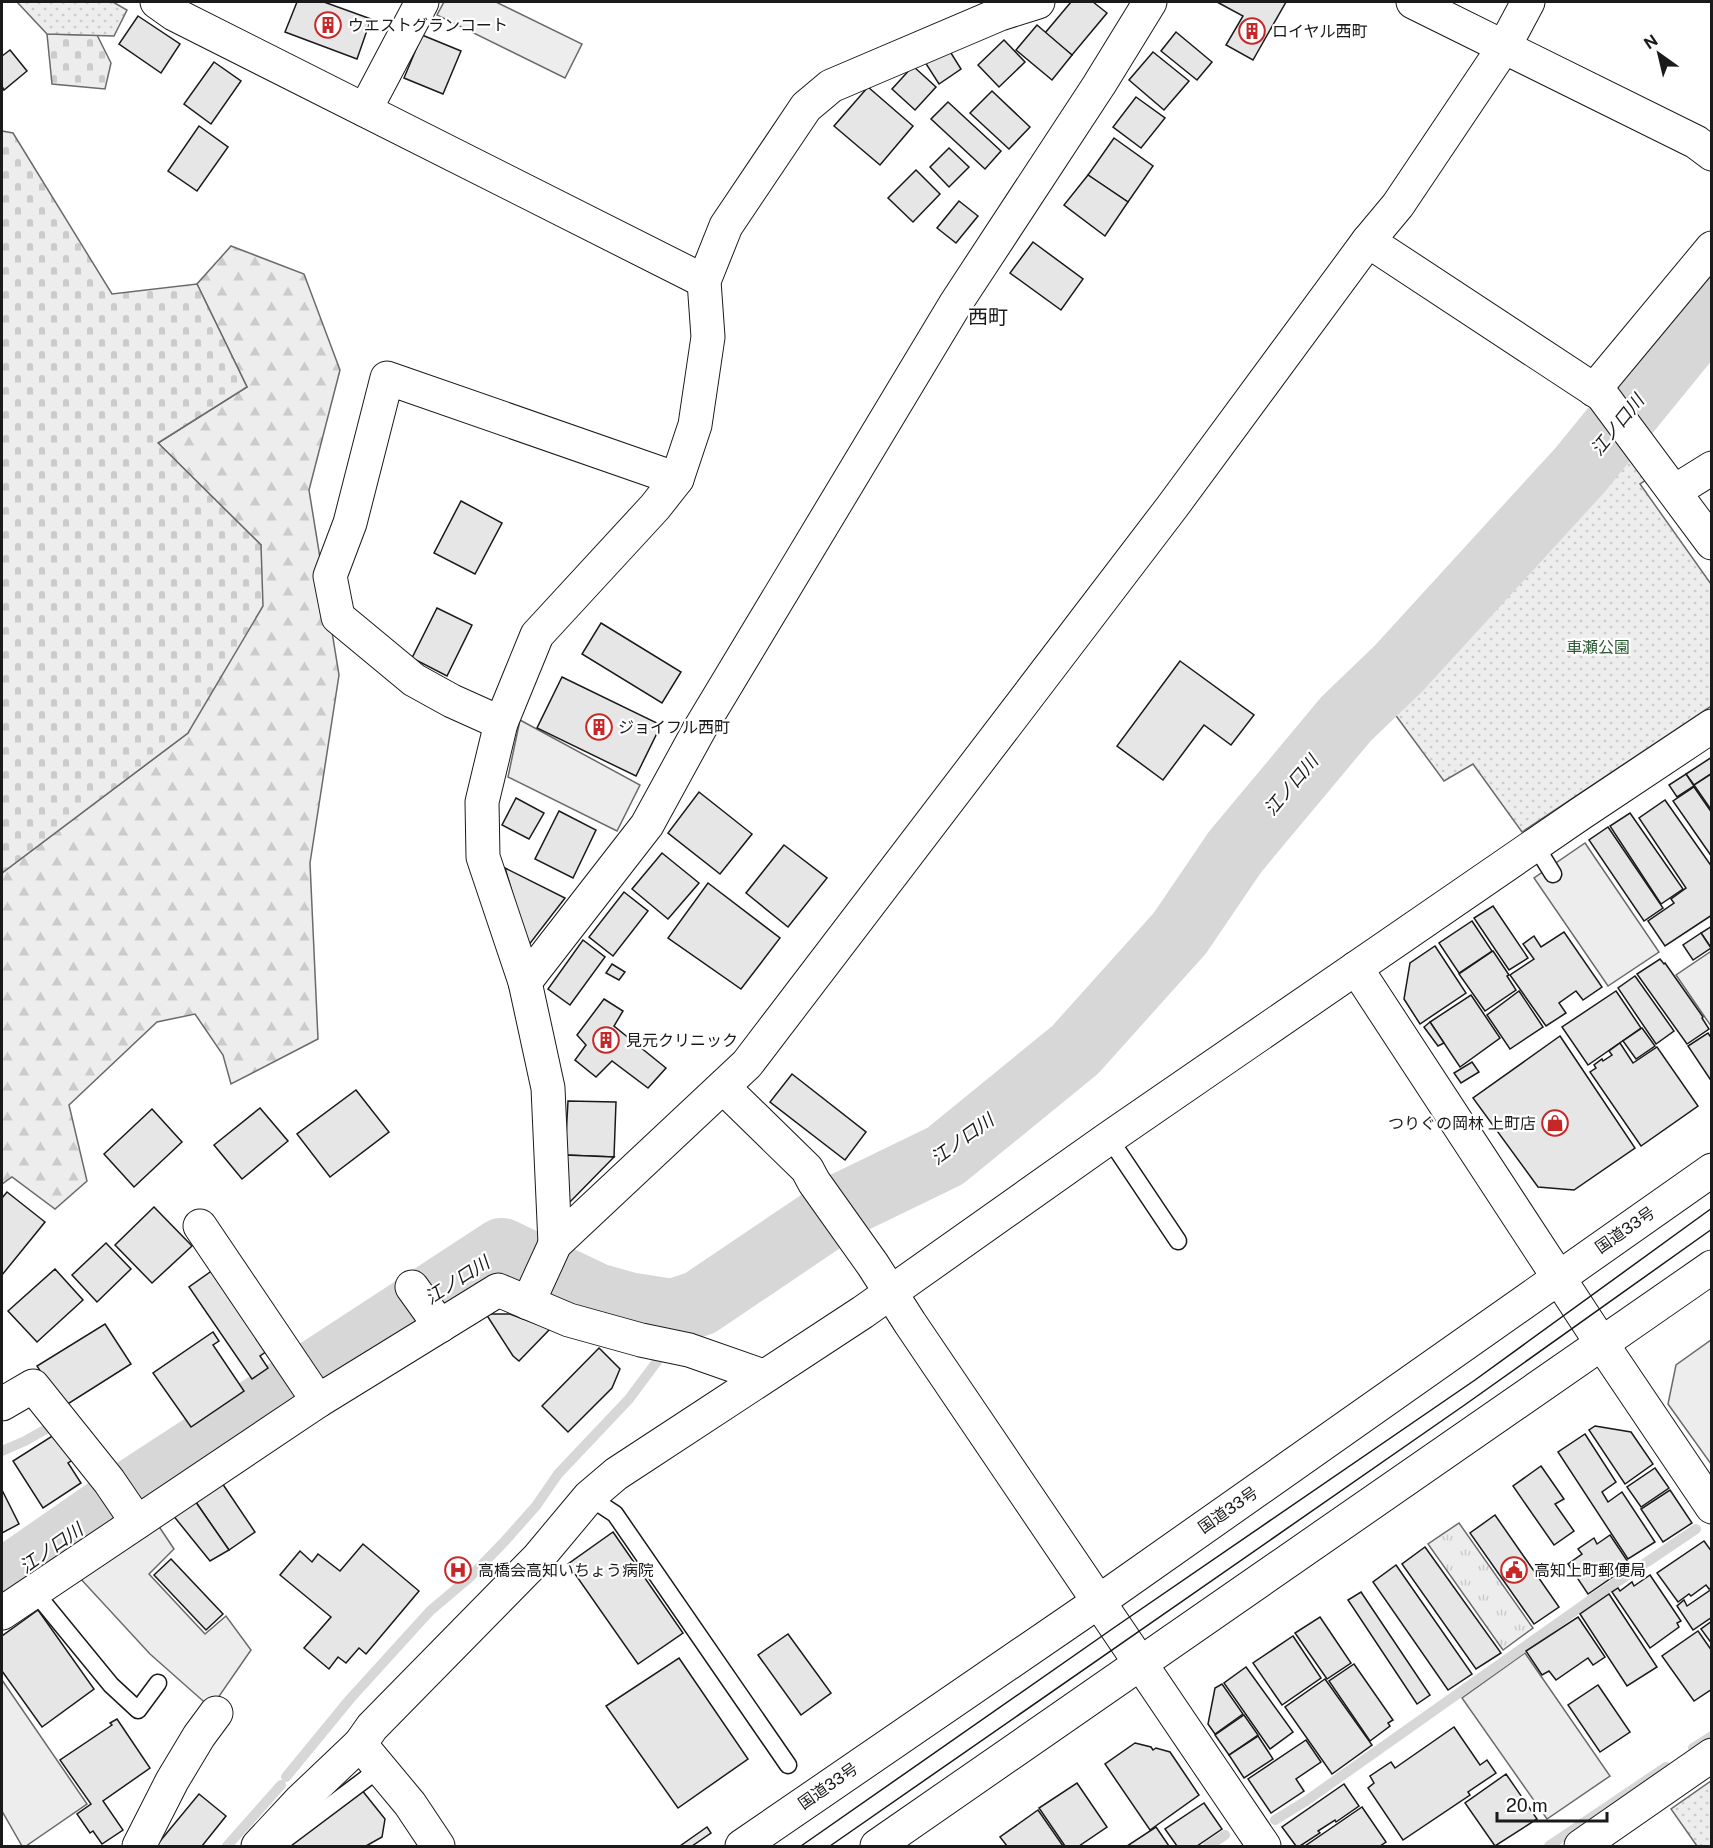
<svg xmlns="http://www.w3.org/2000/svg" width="1713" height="1848" font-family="'Public Sans','Noto Sans JP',sans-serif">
  <defs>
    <pattern id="grass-tufts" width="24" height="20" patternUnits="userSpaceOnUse" patternTransform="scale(1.5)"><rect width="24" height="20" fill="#ededed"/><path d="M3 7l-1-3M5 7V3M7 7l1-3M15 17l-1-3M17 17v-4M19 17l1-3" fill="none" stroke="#cbcbcb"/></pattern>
    <pattern id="forest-firs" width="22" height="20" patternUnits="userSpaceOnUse" patternTransform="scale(1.5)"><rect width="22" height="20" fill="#ededed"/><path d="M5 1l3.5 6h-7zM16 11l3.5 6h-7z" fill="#cbcbcb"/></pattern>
    <pattern id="cemetery-stones" width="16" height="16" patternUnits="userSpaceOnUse" patternTransform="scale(1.5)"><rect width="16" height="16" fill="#ededed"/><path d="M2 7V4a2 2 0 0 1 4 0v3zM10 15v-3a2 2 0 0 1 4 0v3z" fill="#cbcbcb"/></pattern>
    <pattern id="park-dots" width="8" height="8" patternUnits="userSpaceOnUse" patternTransform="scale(1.5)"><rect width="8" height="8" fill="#ededed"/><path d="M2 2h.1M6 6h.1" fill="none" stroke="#cbcbcb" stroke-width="1.8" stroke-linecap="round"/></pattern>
  </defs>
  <rect width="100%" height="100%" fill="#fff"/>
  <polygon fill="url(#grass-tufts)" stroke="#6a6a6a" stroke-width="1.5" points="1459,1523 1533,1628 1503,1650 1428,1544"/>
  <polygon fill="url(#forest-firs)" stroke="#6a6a6a" stroke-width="1.5" points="231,246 304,274 340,370 309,490 339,675 310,863 318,1039 231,1084 223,1055 195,1014 157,1022 69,1105 87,1181 55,1209 12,1177 2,1184 2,873 188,733 261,545 158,443 247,387 197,284"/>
  <g fill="url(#cemetery-stones)" stroke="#6a6a6a" stroke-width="1.5">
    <polygon points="47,34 97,35 111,63 105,89 52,84"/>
    <polygon points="2,131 13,133 112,294 197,284 247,387 158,443 261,545 263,606 188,733 2,873"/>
  </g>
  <g fill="url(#park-dots)" stroke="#6a6a6a" stroke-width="1.5">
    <polygon points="17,2 113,2 127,10 114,36 47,34"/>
    <polygon points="1625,444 1649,478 1640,484 1711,584 1711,706 1522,832 1473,764 1444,781 1383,698 1503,583 1562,522"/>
    <polygon points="1711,1781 1711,1846 1697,1846 1671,1809"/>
  </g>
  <g fill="#ededed" stroke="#6a6a6a" stroke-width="1.5">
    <polygon points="444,2 496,2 582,44 565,78 437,15"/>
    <polygon points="520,720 640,785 617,831 508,777"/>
    <polygon points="1585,843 1659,952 1608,986 1534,878"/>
    <polygon points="1710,952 1712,955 1711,1026 1676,975"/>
    <polygon points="1711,1340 1711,1464 1668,1404 1676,1365"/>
    <polygon points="158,1525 174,1549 149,1574 205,1634 226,1616 251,1650 211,1708 150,1654 78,1576"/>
    <polygon points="1525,1653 1610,1776 1547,1819 1462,1698"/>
    <polygon points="2,1680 87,1804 26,1846 22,1846 2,1811"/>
  </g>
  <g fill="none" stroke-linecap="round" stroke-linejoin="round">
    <g stroke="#d7d7d7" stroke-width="10">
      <polyline points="2,1451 25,1441 55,1424 56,1426"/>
      <polyline points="1693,1748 1712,1736"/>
      <polyline points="286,1777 350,1699 430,1611 469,1578 503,1543 536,1506 558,1474 629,1399 658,1360 673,1312"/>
      <polyline points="1275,1820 1306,1801 1589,1601 1696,1529"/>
      <polyline points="227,1846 281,1785"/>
      <polyline points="1208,1846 1225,1835"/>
      <polyline points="1549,1846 1666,1767"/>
    </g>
    <polyline stroke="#d7d7d7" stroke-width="66" points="2,1583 136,1490 502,1251 596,1296 628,1305 673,1312 700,1303 848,1203 945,1156 1075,1050 1180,933 1235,852 1346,719 1399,668 1580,470 1712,308"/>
  </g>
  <g fill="#e6e6e6" stroke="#1a1a1a" stroke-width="1.5">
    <polygon points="297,2 324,2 371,19 357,59 285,32"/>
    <polygon points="1071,2 1093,2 1107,13 1072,55 1045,33"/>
    <polygon points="1217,2 1286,2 1253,60 1226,45 1243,16"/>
    <polygon points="138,16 180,44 161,73 119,44"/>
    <polygon points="1037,25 1072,55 1052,80 1016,50"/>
    <polygon points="1176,32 1212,62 1197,80 1161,51"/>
    <polygon points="422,35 461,51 443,94 404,78"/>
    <polygon points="1004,40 1025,62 999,87 978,65"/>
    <polygon points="946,45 961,69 939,84 923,59"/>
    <polygon points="10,50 27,71 4,90 2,86 2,56"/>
    <polygon points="1153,52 1189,81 1164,110 1129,80"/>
    <polygon points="214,62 241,81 211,124 184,104"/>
    <polygon points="913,66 936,87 915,110 892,89"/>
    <polygon points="868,87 913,126 880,165 834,126"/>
    <polygon points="992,91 1030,127 1009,149 970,113"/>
    <polygon points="1136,97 1165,118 1141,148 1113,127"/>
    <polygon points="948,102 1001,151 985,169 931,119"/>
    <polygon points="199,126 228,147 197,191 168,171"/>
    <polygon points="1114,138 1153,166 1128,202 1088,175"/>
    <polygon points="949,148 969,167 949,187 930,167"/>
    <polygon points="916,170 940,194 913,222 888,198"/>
    <polygon points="1088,175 1128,202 1105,236 1064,205"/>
    <polygon points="959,201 978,216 956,243 937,228"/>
    <polygon points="1033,242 1083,279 1061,310 1010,273"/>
    <polygon points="461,501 502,523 475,574 434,553"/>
    <polygon points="437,608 472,625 447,676 412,658"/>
    <polygon points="601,623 681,672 662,703 582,654"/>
    <polygon points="1180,661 1254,715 1231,745 1204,725 1163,780 1117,746"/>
    <polygon points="562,677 661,725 636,776 537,728"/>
    <polygon points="1712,757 1712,773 1694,785 1686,774"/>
    <polygon points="1686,774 1694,786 1677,797 1669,785"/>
    <polygon points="1711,774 1712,775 1712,811 1694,785"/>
    <polygon points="1694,787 1712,813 1712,857 1673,801"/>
    <polygon points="699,792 752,834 720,874 668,833"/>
    <polygon points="516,798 544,813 529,839 502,825"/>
    <polygon points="1665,800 1712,867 1712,915 1665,946 1648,921 1674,903 1671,899 1686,888 1639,818"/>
    <polygon points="559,811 596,830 573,878 535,859"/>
    <polygon points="1630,813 1683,889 1661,904 1610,826"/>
    <polygon points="1608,827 1663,908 1644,921 1589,840"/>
    <polygon points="784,845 827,878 788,927 746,893"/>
    <polygon points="662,853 699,883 668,919 632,889"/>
    <polygon points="505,868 565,898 528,946"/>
    <polygon points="708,883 780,938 741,989 668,938"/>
    <polygon points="624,892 648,911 613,956 589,937"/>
    <polygon points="1493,906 1528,958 1509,970 1474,918"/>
    <polygon points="1472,921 1492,951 1459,973 1439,943"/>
    <polygon points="1712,926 1712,949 1701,933"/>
    <polygon points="1564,932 1602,987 1583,1000 1576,991 1559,1003 1566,1013 1546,1026 1510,975 1534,959 1523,944 1534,936 1541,947"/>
    <polygon points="1701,933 1711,948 1693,960 1683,945"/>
    <polygon points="583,940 605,957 570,1005 548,989"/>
    <polygon points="1435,946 1466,993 1420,1024 1404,999 1410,963"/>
    <polygon points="1493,951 1509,975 1507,976 1516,990 1485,1011 1459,974"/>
    <polygon points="1660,959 1664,964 1665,963 1703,1017 1702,1018 1709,1029 1687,1044 1637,974"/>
    <polygon points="612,964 625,972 619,980 606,973"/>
    <polygon points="1635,976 1674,1031 1656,1044 1618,988"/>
    <polygon points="1519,991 1543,1027 1510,1049 1487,1015"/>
    <polygon points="1616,991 1641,1028 1588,1065 1562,1027"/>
    <polygon points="1471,995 1500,1038 1460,1067 1430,1022"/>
    <polygon points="604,999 623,1011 614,1026 666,1068 648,1088 612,1061 596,1077 575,1060 586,1045 577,1035"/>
    <polygon points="1430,1022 1444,1043 1438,1046 1424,1027"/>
    <polygon points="1642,1028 1655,1046 1636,1059 1623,1041"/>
    <polygon points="1708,1033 1712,1039 1712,1082 1688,1046"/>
    <polygon points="1560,1036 1635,1148 1574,1190 1538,1187 1473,1098"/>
    <polygon points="1620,1043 1633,1063 1657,1047 1698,1106 1641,1146 1590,1072 1596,1068 1594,1065 1602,1059 1603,1061 1612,1055 1609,1051"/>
    <polygon points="1472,1062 1479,1072 1461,1083 1454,1073"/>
    <polygon points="792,1074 866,1132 845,1160 770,1102"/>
    <polygon points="356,1090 389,1132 330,1177 297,1134"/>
    <polygon points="568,1101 616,1102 614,1157 565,1155"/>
    <polygon points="260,1108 288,1141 242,1179 214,1145"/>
    <polygon points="152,1109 182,1142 134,1187 104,1154"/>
    <polygon points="565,1155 614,1157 567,1205"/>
    <polygon points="7,1192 45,1222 2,1275 2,1198"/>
    <polygon points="154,1207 192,1246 152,1283 115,1245"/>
    <polygon points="106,1243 131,1269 97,1302 72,1275"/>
    <polygon points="55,1269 83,1300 37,1342 8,1311"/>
    <polygon points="213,1270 267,1351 260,1356 268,1368 252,1379 189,1287"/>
    <polygon points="486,1314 510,1314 550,1329 519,1361 513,1356"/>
    <polygon points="105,1324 131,1364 63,1407 37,1366"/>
    <polygon points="213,1332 219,1341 213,1345 244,1391 191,1427 153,1373"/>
    <polygon points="599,1348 620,1369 612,1388 568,1432 542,1406"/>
    <polygon points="1595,1426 1631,1432 1653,1464 1625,1484 1589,1430"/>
    <polygon points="57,1433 74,1459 68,1463 81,1483 43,1508 13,1461"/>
    <polygon points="1585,1434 1616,1482 1602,1492 1608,1502 1622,1492 1655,1542 1628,1559 1558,1452"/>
    <polygon points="1541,1466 1564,1499 1555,1504 1574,1531 1554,1545 1513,1486"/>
    <polygon points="1655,1468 1669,1488 1641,1507 1627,1487"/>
    <polygon points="220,1480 255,1532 229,1550 193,1498"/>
    <polygon points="2,1490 19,1524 2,1533"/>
    <polygon points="1670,1490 1692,1523 1663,1542 1641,1509"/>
    <polygon points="193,1498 229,1550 210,1561 172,1514"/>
    <polygon points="1495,1515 1559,1607 1534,1624 1470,1533"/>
    <polygon points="613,1532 683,1633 638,1664 568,1564"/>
    <polygon points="1610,1535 1630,1565 1588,1594 1568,1564 1582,1554 1578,1549 1594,1538 1597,1544"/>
    <polygon points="1704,1541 1712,1552 1712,1587 1709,1589 1706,1585 1691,1596 1689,1594 1678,1602 1657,1573"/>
    <polygon points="363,1544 419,1591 366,1654 359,1648 346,1663 338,1657 329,1669 304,1648 331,1617 280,1575 300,1551 312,1562 318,1554 340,1571"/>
    <polygon points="1425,1547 1501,1653 1476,1669 1402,1564"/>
    <polygon points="171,1559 223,1614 206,1630 154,1575"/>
    <polygon points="1396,1565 1472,1674 1448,1690 1373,1582"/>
    <polygon points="1650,1575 1681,1621 1677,1623 1679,1627 1650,1648 1612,1592 1618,1588 1620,1591 1632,1582 1634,1586"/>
    <polygon points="1712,1589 1712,1617 1693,1630 1677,1606 1684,1600 1687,1606"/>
    <polygon points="1361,1592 1430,1695 1417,1704 1348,1600"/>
    <polygon points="1609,1594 1657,1667 1627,1686 1580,1614"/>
    <polygon points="38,1610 94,1689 42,1727 2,1671 2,1636"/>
    <polygon points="1320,1617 1351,1663 1327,1679 1295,1633"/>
    <polygon points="1578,1617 1605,1657 1593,1665 1588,1658 1556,1680 1549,1671 1542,1675 1526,1651"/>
    <polygon points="1712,1621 1712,1644 1701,1629"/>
    <polygon points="1698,1631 1712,1651 1712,1689 1694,1701 1662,1656"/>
    <polygon points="788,1634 831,1693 801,1715 758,1655"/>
    <polygon points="1293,1636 1321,1678 1282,1705 1253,1663"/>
    <polygon points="679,1658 748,1759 678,1808 606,1706"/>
    <polygon points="1354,1664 1393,1720 1388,1723 1390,1726 1370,1741 1329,1681"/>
    <polygon points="1246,1667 1293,1732 1270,1749 1224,1683"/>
    <polygon points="1325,1679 1372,1745 1332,1774 1285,1707"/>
    <polygon points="1222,1684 1243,1714 1215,1734 1208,1724 1215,1688"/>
    <polygon points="1598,1685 1630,1732 1600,1752 1568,1705"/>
    <polygon points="1244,1715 1258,1735 1229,1755 1215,1735"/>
    <polygon points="117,1719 150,1768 103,1801 123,1830 102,1844 93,1831 90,1833 77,1814 91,1804 60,1760 112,1725 110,1723"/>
    <polygon points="1454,1727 1480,1765 1487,1760 1496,1773 1468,1792 1470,1795 1403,1840 1368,1788 1374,1783 1370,1776 1391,1762 1395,1768"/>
    <polygon points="1258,1736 1273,1759 1244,1778 1229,1755"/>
    <polygon points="1306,1740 1321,1762 1296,1779 1304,1791 1271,1813 1248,1779"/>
    <polygon points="1135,1743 1151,1747 1153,1750 1156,1748 1170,1752 1199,1795 1150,1830 1105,1764"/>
    <polygon points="1506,1774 1537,1819 1495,1846 1465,1803"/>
    <polygon points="1077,1783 1107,1827 1079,1846 1065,1846 1039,1808"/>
    <polygon points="1344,1784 1359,1806 1336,1822 1335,1820 1318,1831 1320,1833 1300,1846 1296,1846 1282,1827"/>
    <polygon points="361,1789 385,1819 382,1837 366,1846 289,1846"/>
    <polygon points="199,1794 226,1816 202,1846 156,1846"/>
    <polygon points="1204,1803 1222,1829 1197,1846 1177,1846 1165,1829"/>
    <polygon points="1362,1807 1386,1842 1380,1846 1305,1846"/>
    <polygon points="1038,1810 1063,1846 1007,1846 1000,1837"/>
    <polygon points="707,1827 711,1833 692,1846 680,1846"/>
    <polygon points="1156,1827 1169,1846 1127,1846"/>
  </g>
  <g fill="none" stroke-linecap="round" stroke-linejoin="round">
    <g stroke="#1a1a1a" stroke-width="19">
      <g id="service">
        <polyline points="1535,845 1553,874"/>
        <polyline points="1109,1138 1178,1241"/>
        <polyline points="589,1497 615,1514 788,1765"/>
        <polyline points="34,1591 111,1685 138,1710 158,1683"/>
        <polyline points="283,1841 379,1769"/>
      </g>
    </g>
    <g stroke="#1a1a1a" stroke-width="35">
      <g id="minor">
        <polyline points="157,2 174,14 704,281"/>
        <polyline points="1413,2 1696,142 1712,154"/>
        <polyline points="365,110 422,2"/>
        <polyline points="1368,241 1602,395 1712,543"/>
        <polyline points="1594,390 1712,248"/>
        <polyline points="1675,491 1712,468"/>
        <polyline points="501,723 452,701 414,680 338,617 330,576 350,523 387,378 677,479"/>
        <polyline points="1356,968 1602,1344 1712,1507"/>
        <polyline points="525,982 647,825 699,730 956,303 1099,85 1150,2"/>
        <polyline points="723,1087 807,1169 814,1182 873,1265 910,1323 1264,1846"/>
        <polyline points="200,1226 318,1401"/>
        <polyline points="555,1244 548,1088 525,982 483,857 482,802 501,723 537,635 655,507 677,479 695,425 708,337 704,281 726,226 806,107 831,86 1000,14 1038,2"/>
        <polyline points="412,1287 440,1326"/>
        <polyline points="528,1303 555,1244 747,1064 1172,507 1368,241 1398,205 1504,47 1528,2"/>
        <polyline points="2,1404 33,1386 109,1481 137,1522"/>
        <polyline points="2,1613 318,1401 498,1290 569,1320 641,1340 689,1350 763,1376"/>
        <polyline points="360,1744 410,1804 438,1846"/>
        <polyline points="139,1846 172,1781 199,1736 216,1713"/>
        <polyline points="258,1846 300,1801 360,1744 372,1727 538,1558 589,1497 616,1474 863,1312 1109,1138 1580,814 1712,726"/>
        <polyline points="1581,1846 1712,1755"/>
      </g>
    </g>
    <g stroke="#1a1a1a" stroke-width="35">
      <g id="trunk">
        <polyline points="742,1846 1098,1602 1712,1170"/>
        <polyline points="877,1846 1712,1267"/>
      </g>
    </g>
    <use href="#service" stroke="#fff" stroke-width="16"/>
    <use href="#minor" stroke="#fff" stroke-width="33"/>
    <use href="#trunk" stroke="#fff" stroke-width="33"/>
    <g stroke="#1a1a1a" stroke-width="1.5">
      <polyline points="801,1846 1115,1627 1475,1380 1712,1208"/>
      <polyline points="830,1846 1466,1404 1712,1229"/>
    </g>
  </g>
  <defs>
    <g id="building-ring" transform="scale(1.35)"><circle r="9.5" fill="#fff" stroke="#c62828" stroke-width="1.5"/><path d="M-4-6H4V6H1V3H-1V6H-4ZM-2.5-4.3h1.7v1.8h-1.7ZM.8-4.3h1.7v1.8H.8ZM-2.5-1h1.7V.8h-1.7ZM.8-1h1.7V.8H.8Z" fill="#c62828"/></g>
    <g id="shop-ring" transform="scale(1.35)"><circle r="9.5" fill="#fff" stroke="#c62828" stroke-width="1.5"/><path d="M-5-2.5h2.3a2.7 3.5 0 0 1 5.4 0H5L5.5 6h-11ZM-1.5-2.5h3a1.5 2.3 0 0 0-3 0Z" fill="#c62828"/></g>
    <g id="hospital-ring" transform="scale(1.35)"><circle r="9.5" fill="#fff" stroke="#c62828" stroke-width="1.5"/><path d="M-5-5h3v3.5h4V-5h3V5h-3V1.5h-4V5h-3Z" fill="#c62828"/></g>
    <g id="civic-ring" transform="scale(1.35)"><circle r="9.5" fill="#fff" stroke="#c62828" stroke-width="1.5"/><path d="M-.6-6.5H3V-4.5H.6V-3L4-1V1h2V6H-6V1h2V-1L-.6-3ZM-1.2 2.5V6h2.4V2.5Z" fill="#c62828"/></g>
  </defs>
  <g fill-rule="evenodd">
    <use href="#building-ring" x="328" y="25"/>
    <use href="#building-ring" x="1252" y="31"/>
    <use href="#building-ring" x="599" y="727"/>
    <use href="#building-ring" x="606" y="1040"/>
    <use href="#shop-ring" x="1555" y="1123"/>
    <use href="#hospital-ring" x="458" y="1570"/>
    <use href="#civic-ring" x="1514" y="1570"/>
  </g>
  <g text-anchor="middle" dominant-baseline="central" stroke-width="4.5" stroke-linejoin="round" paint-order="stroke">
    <g font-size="16" fill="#1a1a1a" stroke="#fff" text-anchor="start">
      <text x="348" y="25">ウエストグランコート</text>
      <text x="1272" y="31">ロイヤル西町</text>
      <text x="618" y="727">ジョイフル西町</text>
      <text x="626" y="1040">見元クリニック</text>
      <text x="1536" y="1123" text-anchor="end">つりぐの岡林 上町店</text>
      <text x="478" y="1570">高橋会高知いちょう病院</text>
      <text x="1534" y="1570">高知上町郵便局</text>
    </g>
    <g font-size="16" fill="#2b5a34" stroke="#fff">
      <text x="1598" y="647">車瀬公園</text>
    </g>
    <g font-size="16" fill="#1a1a1a" stroke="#fff">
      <text transform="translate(1625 1230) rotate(-35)">国道33号</text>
      <text transform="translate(1228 1510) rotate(-35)">国道33号</text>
      <text transform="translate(828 1786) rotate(-35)">国道33号</text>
    </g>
    <g font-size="18" font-style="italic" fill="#1a1a1a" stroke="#fff">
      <text transform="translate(1617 425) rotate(-51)">江ノ口川</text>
      <text transform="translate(1291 785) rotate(-50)">江ノ口川</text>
      <text transform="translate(962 1139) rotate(-36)">江ノ口川</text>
      <text transform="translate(457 1280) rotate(-33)">江ノ口川</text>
      <text transform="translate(51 1548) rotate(-35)">江ノ口川</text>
    </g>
    <g font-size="20" fill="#1a1a1a" stroke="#fff">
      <text x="988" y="317">西町</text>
    </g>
  </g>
  <rect width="1713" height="1848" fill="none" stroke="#1a1a1a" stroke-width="6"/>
  <g transform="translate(1659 54) rotate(326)" stroke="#ffffff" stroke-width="4.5" paint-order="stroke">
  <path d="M0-4.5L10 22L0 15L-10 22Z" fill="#1a1a1a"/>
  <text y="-9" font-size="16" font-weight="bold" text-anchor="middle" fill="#1a1a1a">N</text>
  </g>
  <path d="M1497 1812v9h110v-9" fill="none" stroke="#1a1a1a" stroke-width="3"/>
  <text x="1506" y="1812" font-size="18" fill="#1a1a1a" stroke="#ffffff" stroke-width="4.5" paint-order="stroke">20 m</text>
</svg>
